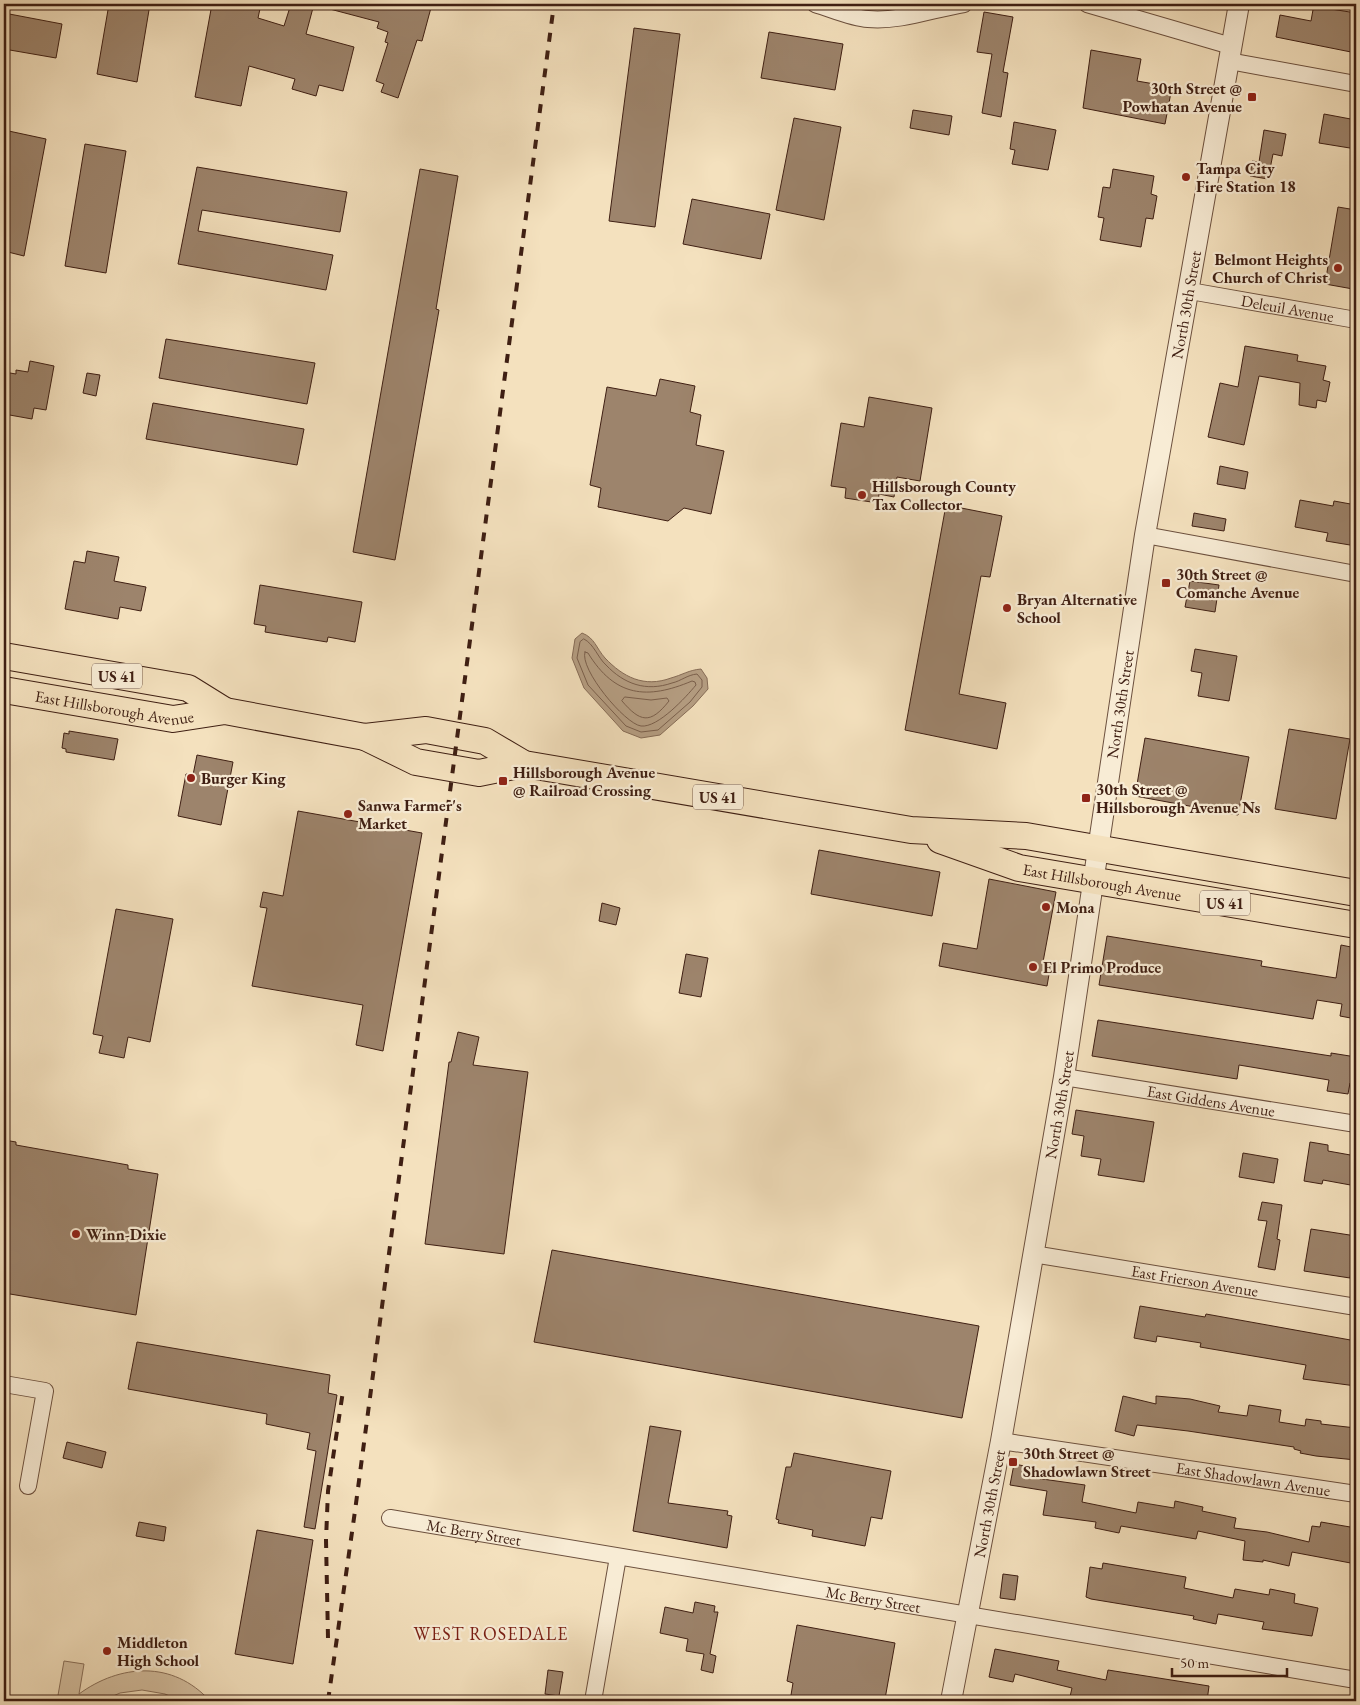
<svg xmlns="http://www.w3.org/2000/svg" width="1360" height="1705" font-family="'EB Garamond',serif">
  <rect width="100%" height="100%" fill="#f4e1be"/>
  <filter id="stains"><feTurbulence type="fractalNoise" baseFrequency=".004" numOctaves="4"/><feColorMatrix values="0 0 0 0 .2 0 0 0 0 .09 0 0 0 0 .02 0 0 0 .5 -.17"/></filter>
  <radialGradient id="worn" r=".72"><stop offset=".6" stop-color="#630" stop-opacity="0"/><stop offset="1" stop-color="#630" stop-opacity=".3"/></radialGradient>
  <path fill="#d5c0a1" stroke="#8a705a" d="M64,1661L84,1664L79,1694C120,1664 173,1660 210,1701H180L165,1694L142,1690L120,1693L102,1701H57Z"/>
  <path fill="#b69f84" stroke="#866c57" d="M582,633C595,638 596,648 605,658C623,677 644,688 671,678C682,675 689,670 701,669L707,678L708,689L693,706L660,735L641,738L623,731L584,688L572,658L575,639Z"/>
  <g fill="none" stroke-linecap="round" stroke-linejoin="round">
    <g stroke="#7a5f4c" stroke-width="1">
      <path d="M584,639C594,644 598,658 606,665C624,684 646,692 672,683C681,681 687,675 697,674L702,680V687L690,702L658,730L641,732L626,726L588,685L577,658L580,642Z"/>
      <path d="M585,652L588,653C615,697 647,700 692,681L695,682L696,685C686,697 658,728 641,726C625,724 579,669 585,652Z"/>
      <path d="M625,697L651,700L667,698L669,701C650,725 640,722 622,701Z"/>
    </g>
  </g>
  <g fill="#9d846c" stroke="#3f1f13">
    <polygon points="109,4 150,4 137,82 97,74"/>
    <polygon points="212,4 261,4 258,18 284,26 291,4 314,4 306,34 354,47 343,91 319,85 316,96 292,89 295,79 249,66 241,106 195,97"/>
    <polygon points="327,4 432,4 422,41 417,40 398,98 381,92 384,84 376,81 388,43 385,42 388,32 377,28 379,22 326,8"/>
    <polygon points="1314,4 1332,4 1331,9 1356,13 1356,53 1276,37 1280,15 1311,21"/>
    <polygon points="984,12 1013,17 1003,72 1008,73 1001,117 982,113 992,54 977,52"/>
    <polygon points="4,13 62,24 56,58 4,49"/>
    <polygon points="634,28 680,34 655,227 609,221"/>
    <polygon points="769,32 843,44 835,90 761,78"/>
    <polygon points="1091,50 1141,59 1137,81 1172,87 1165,124 1083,108"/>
    <polygon points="913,110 952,116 949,135 910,128"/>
    <polygon points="1324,114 1356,120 1356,149 1319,143"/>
    <polygon points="794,118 841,127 824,220 776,210"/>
    <polygon points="1014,122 1056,130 1048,170 1012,164 1015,150 1010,149"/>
    <polygon points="4,130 46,139 24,256 4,251"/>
    <polygon points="1264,130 1286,134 1282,156 1273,154 1268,179 1250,176 1252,161 1259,162"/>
    <polygon points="85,144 126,151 106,273 65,266"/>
    <polygon points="197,167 347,192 340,232 202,210 198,231 333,255 326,290 178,264"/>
    <polygon points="420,169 458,176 436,309 439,310 395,560 353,552"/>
    <polygon points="1113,169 1154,176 1151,194 1157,196 1153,219 1146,218 1141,247 1100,240 1104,218 1098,217 1103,187 1110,188"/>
    <polygon points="692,199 770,214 761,259 683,244"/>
    <polygon points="1338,207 1356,210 1356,272 1353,289 1325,284"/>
    <polygon points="166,339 315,363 307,404 159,378"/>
    <polygon points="1245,346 1298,355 1297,361 1326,366 1323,380 1330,382 1326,402 1317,400 1316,408 1299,405 1300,383 1259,376 1244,445 1208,437 1220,383 1238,387"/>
    <polygon points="30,361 54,366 46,410 34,408 32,419 4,414 4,372 16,374 16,370 28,372"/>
    <polygon points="87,373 100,375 96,396 83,393"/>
    <polygon points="660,379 695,386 690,412 701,415 696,445 724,451 711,514 684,508 668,521 598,507 601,488 590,485 607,387 656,396"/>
    <polygon points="869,397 932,408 920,481 897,477 894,497 879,494 878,503 845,498 846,488 831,486 841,423 864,427"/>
    <polygon points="153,403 304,429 297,465 146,439"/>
    <polygon points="1220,466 1248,472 1245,489 1217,484"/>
    <polygon points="1300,500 1333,506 1334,501 1356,505 1356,546 1326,541 1328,533 1295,527"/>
    <polygon points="946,505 1002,516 990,577 981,576 959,694 1006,703 997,749 905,730"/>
    <polygon points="1194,513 1226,519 1224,531 1192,526"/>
    <polygon points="87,551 119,557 114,581 146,587 141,611 120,607 118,619 65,609 74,561 85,563"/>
    <polygon points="1190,581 1219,585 1215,612 1185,607"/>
    <polygon points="260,585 362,602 355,642 328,637 327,642 265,632 266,626 254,624"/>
    <polygon points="1195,649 1237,656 1229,701 1198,696 1202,673 1191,671"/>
    <polygon points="1289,729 1350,739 1336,819 1275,809"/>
    <polygon points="69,731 118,739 114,760 66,752 66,749 62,748 64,733 69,734"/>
    <polygon points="1145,738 1249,757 1238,815 1135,796"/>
    <polygon points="197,755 233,762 221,825 178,816 186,774 193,775"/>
    <polygon points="298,811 422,833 383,1051 356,1045 363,1005 252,986 267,908 260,907 263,892 283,896"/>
    <polygon points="819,850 940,872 932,916 811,894"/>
    <polygon points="989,879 1056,892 1043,962 1051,963 1047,986 939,966 943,943 977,949"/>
    <polygon points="602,903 620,908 616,925 599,921"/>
    <polygon points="116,909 173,919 150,1042 128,1037 124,1058 99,1053 103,1036 93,1034"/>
    <polygon points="1107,936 1262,961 1261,966 1336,978 1341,945 1356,948 1356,1019 1340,1016 1342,1004 1317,1000 1313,1019 1099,985"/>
    <polygon points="686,954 708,958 701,997 679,993"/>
    <polygon points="1098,1020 1331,1056 1331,1053 1356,1057 1356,1084 1350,1083 1348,1094 1327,1091 1329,1080 1239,1065 1237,1079 1092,1056"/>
    <polygon points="458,1032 479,1037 473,1065 528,1072 504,1254 425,1244 449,1062 451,1062"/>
    <polygon points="1076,1110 1154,1122 1144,1182 1098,1175 1101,1159 1081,1156 1084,1136 1072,1134"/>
    <polygon points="4,1140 16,1142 16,1145 128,1165 128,1169 158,1174 136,1315 4,1293"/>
    <polygon points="1310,1142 1328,1145 1328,1151 1356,1156 1356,1186 1323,1180 1322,1184 1304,1181"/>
    <polygon points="1243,1153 1278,1159 1274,1183 1239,1177"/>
    <polygon points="1262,1202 1282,1205 1277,1239 1280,1240 1275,1270 1258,1267 1267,1221 1258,1220"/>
    <polygon points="1311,1229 1356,1236 1350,1278 1304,1271"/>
    <polygon points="552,1250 979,1326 962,1418 534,1342"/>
    <polygon points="1140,1306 1205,1317 1206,1314 1356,1341 1356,1386 1303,1379 1306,1365 1200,1347 1201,1343 1157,1336 1156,1342 1134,1338"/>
    <polygon points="137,1342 330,1375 328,1393 337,1395 315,1529 304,1527 316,1451 307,1449 310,1433 266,1424 267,1414 128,1389"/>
    <polygon points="1123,1396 1156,1404 1156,1396 1190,1399 1220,1406 1218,1412 1247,1416 1249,1405 1281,1410 1279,1422 1305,1426 1306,1419 1321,1421 1321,1424 1356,1428 1356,1460 1316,1456 1300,1453 1301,1451 1294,1449 1294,1447 1188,1431 1137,1425 1134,1436 1115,1431"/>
    <polygon points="650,1426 681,1431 668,1503 728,1511 727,1515 732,1516 727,1548 633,1531"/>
    <polygon points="67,1442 106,1452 102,1468 63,1458"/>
    <polygon points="794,1453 891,1471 882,1519 871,1517 865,1546 812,1536 813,1530 778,1523 779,1520 776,1519 786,1467 791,1467"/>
    <polygon points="1014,1464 1030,1467 1028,1477 1085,1485 1082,1502 1136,1513 1138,1502 1174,1508 1175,1501 1203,1507 1202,1511 1236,1518 1234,1528 1267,1532 1309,1542 1312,1526 1320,1527 1321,1522 1356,1528 1356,1564 1292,1552 1289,1566 1263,1560 1263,1562 1243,1560 1245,1541 1198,1531 1196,1539 1121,1526 1119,1533 1095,1528 1096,1522 1043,1515 1047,1491 1010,1485"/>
    <polygon points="139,1522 166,1527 164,1541 136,1536"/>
    <polygon points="257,1530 313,1540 293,1664 235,1654"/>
    <polygon points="1103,1563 1186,1577 1184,1588 1233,1598 1235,1589 1269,1595 1270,1589 1295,1594 1294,1603 1318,1608 1312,1636 1262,1629 1264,1622 1218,1614 1216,1624 1193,1619 1194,1616 1091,1599 1086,1597 1090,1567 1102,1569"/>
    <polygon points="1003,1574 1018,1576 1015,1600 1000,1598"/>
    <polygon points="695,1602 715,1606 714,1612 718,1612 710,1654 716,1656 713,1673 701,1670 704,1654 686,1651 688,1639 660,1633 665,1607 693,1613"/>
    <polygon points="797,1625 895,1643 885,1699 867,1696 866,1701 790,1701 793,1683 787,1681"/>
    <polygon points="995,1649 1059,1661 1057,1670 1106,1680 1108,1670 1209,1686 1207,1701 1069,1701 1072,1688 1015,1674 1013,1682 989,1677"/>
    <polygon points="548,1670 563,1672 559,1696 545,1694"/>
  </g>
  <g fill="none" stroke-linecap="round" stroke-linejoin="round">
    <g stroke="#6c503e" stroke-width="18">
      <g id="minor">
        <path d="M815,4C832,9 851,18 868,19C900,22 933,9 964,4"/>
        <polyline points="1087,4 1231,46"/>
        <polyline points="1229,61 1356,84"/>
        <path id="s1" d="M1190,291L1356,320"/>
        <polyline points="1145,535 1356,574"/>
        <path id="s2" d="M1064,1077L1356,1124"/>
        <path id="s3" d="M1033,1254L1356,1307"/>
        <polyline points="4,1384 45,1391 28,1486"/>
        <path id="s4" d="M1001,1441L1356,1494"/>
        <path id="s5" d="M390,1518L1356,1680"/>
        <polyline points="593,1701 618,1557"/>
      </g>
    </g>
    <g stroke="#6c503e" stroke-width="22">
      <g id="tertiary">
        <path id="s6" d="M951,1701L1001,1441L1064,1077L1145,535L1239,4"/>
      </g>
    </g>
    <g stroke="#3f1f13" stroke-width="28">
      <g id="primary">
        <polyline points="4,656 188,688 225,711"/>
        <path id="s7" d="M4,690L173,719L225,711L365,737L426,730L485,741L524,764L911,830L1026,836L1356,893"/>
        <polyline points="365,737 416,762 479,773 524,764"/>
        <path id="s8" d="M940,840L1019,868L1356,925"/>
      </g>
    </g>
    <use href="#minor" stroke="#f8ecd5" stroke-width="16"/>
    <use href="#tertiary" stroke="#f8ecd5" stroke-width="20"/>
    <use href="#primary" stroke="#f4e1be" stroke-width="26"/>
    <g stroke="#3f1f13" stroke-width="4" stroke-dasharray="9 9" stroke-linecap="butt">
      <polyline points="328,1638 326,1540 328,1491 343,1391"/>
      <polyline points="328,1701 355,1511 554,4"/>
    </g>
  </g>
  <g fill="#8f2418" stroke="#f8ecd5" stroke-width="2">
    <rect x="1247" y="92" width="10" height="10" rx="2.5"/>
    <circle cx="1186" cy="177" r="5"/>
    <circle cx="1338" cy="268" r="5"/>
    <circle cx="862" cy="495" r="5"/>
    <rect x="1161" y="578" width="10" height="10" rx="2.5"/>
    <circle cx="1007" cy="608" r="5"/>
    <circle cx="191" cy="778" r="5"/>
    <rect x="498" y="776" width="10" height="10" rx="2.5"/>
    <rect x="1081" y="793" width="10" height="10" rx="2.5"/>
    <circle cx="348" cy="814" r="5"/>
    <circle cx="1046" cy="907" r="5"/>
    <circle cx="1033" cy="967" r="5"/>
    <circle cx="76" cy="1234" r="5"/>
    <rect x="1008" y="1457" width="10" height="10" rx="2.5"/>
    <circle cx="107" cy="1651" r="5"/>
  </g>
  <g text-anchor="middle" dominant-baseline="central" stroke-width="4.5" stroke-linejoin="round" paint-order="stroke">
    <g fill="#f8ecd5" stroke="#765c4d" stroke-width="1">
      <rect x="92" y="663.5" width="50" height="25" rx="4"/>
      <rect x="693" y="784.5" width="50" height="25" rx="4"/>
      <rect x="1200" y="890.5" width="50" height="25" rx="4"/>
    </g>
    <g font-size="15" font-weight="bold" fill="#3f1f13">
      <text x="117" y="676">US 41</text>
      <text x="718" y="797">US 41</text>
      <text x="1225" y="903">US 41</text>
    </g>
    <g font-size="16" font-weight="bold" fill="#3f1f13" stroke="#f8ecd5" text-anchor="start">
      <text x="1242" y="88" text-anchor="end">30th Street @<tspan x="1242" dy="18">Powhatan Avenue</tspan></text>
      <text x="1196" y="168">Tampa City<tspan x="1196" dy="18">Fire Station 18</tspan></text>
      <text x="1328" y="259" text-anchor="end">Belmont Heights<tspan x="1328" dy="18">Church of Christ</tspan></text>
      <text x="872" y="486">Hillsborough County<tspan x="872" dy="18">Tax Collector</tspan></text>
      <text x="1176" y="574">30th Street @<tspan x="1176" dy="18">Comanche Avenue</tspan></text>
      <text x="1017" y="599">Bryan Alternative<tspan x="1017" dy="18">School</tspan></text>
      <text x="513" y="772">Hillsborough Avenue<tspan x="513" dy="18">@ Railroad Crossing</tspan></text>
      <text x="201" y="778">Burger King</text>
      <text x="1096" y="789">30th Street @<tspan x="1096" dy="18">Hillsborough Avenue Ns</tspan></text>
      <text x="358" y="805">Sanwa Farmer's<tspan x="358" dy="18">Market</tspan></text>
      <text x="1056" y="907">Mona</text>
      <text x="1043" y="967">El Primo Produce</text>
      <text x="86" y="1234">Winn-Dixie</text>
      <text x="1023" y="1453">30th Street @<tspan x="1023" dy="18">Shadowlawn Street</tspan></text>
      <text x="117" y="1642">Middleton<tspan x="117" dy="18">High School</tspan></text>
    </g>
    <g font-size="16" fill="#3f1f13" stroke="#f8ecd5">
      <text stroke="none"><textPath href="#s6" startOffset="1416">North 30th Street</textPath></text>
      <text stroke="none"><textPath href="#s1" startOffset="99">Deleuil Avenue</textPath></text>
      <text stroke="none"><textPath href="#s7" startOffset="112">East Hillsborough Avenue</textPath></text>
      <text stroke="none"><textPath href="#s6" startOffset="1011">North 30th Street</textPath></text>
      <text stroke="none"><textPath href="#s8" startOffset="168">East Hillsborough Avenue</textPath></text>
      <text stroke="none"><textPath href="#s2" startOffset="149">East Giddens Avenue</textPath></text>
      <text stroke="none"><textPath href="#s6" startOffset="606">North 30th Street</textPath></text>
      <text stroke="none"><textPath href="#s3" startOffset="164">East Frierson Avenue</textPath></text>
      <text stroke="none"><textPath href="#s4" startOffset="255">East Shadowlawn Avenue</textPath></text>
      <text stroke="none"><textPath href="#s6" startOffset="201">North 30th Street</textPath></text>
      <text stroke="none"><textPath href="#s5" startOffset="85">Mc Berry Street</textPath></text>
      <text stroke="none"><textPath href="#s5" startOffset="490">Mc Berry Street</textPath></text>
    </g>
    <g font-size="18" letter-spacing="1" fill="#7a1f14" stroke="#f8ecd5">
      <text x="491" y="1633">WEST ROSEDALE</text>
    </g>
  </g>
  <rect width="1360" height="1705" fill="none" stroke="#f4e1be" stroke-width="20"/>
  <rect x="5" y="5" width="1350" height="1695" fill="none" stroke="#3f1f13" stroke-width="2.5"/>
  <rect x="10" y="10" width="1340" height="1685" fill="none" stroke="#3f1f13"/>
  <path d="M1172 1668v8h115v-8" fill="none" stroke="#3f1f13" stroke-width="2.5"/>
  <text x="1180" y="1668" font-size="15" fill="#3f1f13" stroke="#f8ecd5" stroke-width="4" paint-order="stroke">50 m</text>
  <rect width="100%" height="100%" filter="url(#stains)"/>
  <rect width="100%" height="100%" fill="url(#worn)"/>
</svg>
